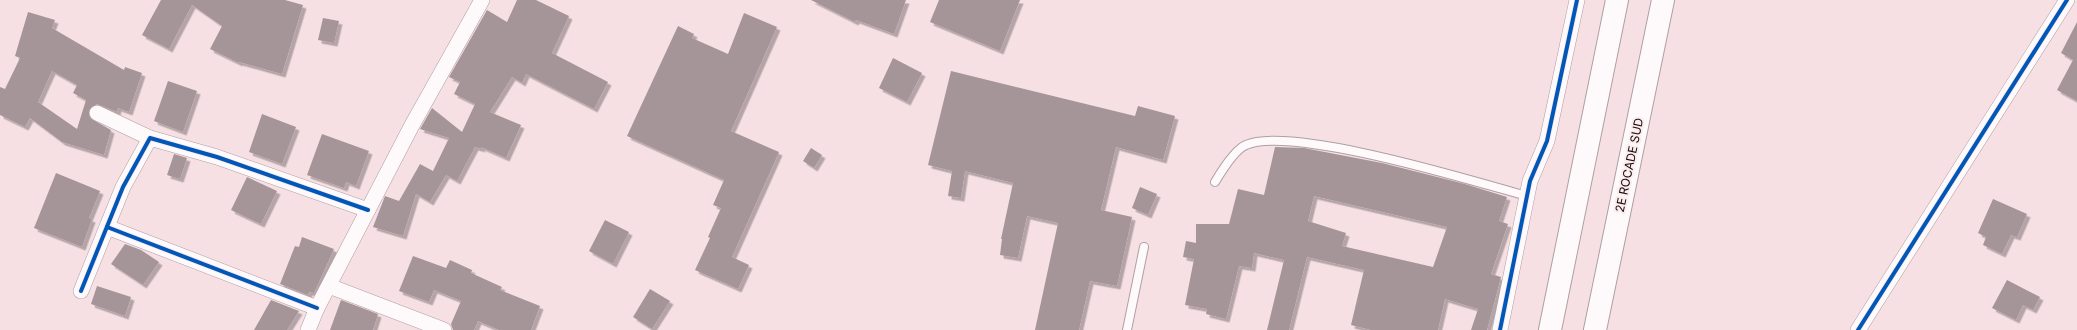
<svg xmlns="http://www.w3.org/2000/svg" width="2077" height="330" font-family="Inter,sans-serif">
  <defs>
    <filter id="shadow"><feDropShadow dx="3.5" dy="3.5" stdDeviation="0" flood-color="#0004"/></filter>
  </defs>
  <rect width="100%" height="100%" fill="#f6e0e4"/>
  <g fill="#a59598" fill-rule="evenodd" filter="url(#shadow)">
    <polygon points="161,0 285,0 303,5 282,74 239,62 239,63 210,49 222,26 192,5 169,49 142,35"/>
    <polygon points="517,0 536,0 569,16 552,53 608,82 594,109 526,74 522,83 512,77 490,112 521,125 506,158 481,147 482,149 475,147 457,181 446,175 430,202 416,194 403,236 373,227 385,196 399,201 420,164 433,171 449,138 420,129 432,108 462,132 475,104 454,94 460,82 449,77 487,10 507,22"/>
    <polygon points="811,0 906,0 894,34 856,20 855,22"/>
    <polygon points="939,0 1020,0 1000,51 930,22"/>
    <path d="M28,12L55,20L52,28L124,70L125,67L142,73L129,112L118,108L117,112L97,104L89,110L90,118L111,130L104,155L62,142L30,118L25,127L0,115V87L5,89L20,58L15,56ZM52,71L77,85L73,93L86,100L77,129L38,102Z"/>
    <polygon points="744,13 777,27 731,131 779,152 732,257 749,265 738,289 695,270 710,238 708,237 721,208 713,205 724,180 627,136 678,26 694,34 692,38 728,54"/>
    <polygon points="323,18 339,21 334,43 318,40"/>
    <polygon points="2077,22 2077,101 2057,90 2073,60 2061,53"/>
    <polygon points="893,58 922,73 907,102 879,88"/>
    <polygon points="951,71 1135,116 1138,106 1175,116 1163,160 1116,147 1101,210 1132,217 1117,286 1090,281 1079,330 1035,330 1058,223 1027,216 1018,258 1000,255 1002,239 1001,239 1013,183 965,171 961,198 948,196 952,171 928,165"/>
    <polygon points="168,81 197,91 183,132 154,121"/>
    <polygon points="262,114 296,127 282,164 249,152"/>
    <polygon points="322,134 369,151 356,186 346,182 344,188 307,175"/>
    <path d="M1275,147L1304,148L1382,163L1465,184L1507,197L1499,221L1508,224L1491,274L1501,277L1487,330H1471L1478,309L1445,299L1438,330H1371L1351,325L1364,270L1307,257L1289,330H1267L1284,260L1254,253L1252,268L1239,266L1226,319L1206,314L1207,309L1185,305L1194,259L1183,257L1186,241L1196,243V224H1229L1238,189L1264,195ZM1314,196L1447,227L1433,267L1342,246L1346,233L1308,221Z"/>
    <polygon points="811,148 822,155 814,168 803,161"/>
    <polygon points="174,154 187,158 180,179 167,175"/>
    <polygon points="56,173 100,191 89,218 92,219 82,247 34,228"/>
    <polygon points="247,177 277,191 261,224 231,210"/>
    <polygon points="1140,187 1157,194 1148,215 1132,208"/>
    <polygon points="1993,199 2027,214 2017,237 2011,235 2002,254 1983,245 1986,237 1978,233"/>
    <polygon points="605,220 629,232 613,264 589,251"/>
    <polygon points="302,237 334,249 314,293 309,292 308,295 280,284 295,246 299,247"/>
    <polygon points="125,244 141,250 159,262 143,285 111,264"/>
    <polygon points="413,256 446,268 450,260 472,270 471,273 502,287 500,290 540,306 531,330 499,330 478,321 474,330 453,330 451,324 461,301 434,290 429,302 399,291"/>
    <polygon points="2007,280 2040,297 2033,310 2023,305 2016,320 1992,308"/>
    <polygon points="97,286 131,297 125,316 91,304"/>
    <polygon points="650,289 670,301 652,329 633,317"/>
    <polygon points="271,300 299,311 287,330 254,330"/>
    <polygon points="341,300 378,314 373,330 330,330"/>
  </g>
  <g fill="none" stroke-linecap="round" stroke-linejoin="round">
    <g stroke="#af9fa1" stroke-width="10">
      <g id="service">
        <path d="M1215,182C1221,172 1235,149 1246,145C1291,125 1473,181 1527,196"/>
        <polyline points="1127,330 1144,247"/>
      </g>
    </g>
    <g stroke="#af9fa1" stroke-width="16">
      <g id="minor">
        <polyline points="97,113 150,138"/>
        <polyline points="107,227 317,308"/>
        <polyline points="329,286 444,330"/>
        <polyline points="81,291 123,187 150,138 217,157 368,210"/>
        <polyline points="308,330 317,308 411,127 482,0"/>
        <polyline points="1500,330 1530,181 1547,141 1577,0"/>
        <polyline points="1858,330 2067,0"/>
      </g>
    </g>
    <g stroke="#af9fa1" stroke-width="24">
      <g id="motorway">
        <polyline points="1550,330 1617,0"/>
        <polyline points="1595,330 1663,0"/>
      </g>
    </g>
    <use href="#service" stroke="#fefafb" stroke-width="8"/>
    <use href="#minor" stroke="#fefafb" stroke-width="15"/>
    <use href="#motorway" stroke="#fefafb" stroke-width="22"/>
    <g stroke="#fbecee" stroke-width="6">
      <g id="cycleway">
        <polyline points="107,227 317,308"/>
        <polyline points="81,291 123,187 150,138 217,157 368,210"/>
        <polyline points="1500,330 1530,181 1547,141 1577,0"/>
        <polyline points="1858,330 2067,0"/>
      </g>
    </g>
    <use href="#cycleway" stroke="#0057b8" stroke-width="4"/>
  </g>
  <g text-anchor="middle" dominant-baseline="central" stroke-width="4" stroke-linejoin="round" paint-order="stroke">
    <g font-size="12" fill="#160a0c" stroke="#fbecee">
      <text transform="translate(1629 165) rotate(-78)">2E ROCADE SUD</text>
    </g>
  </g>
</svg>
